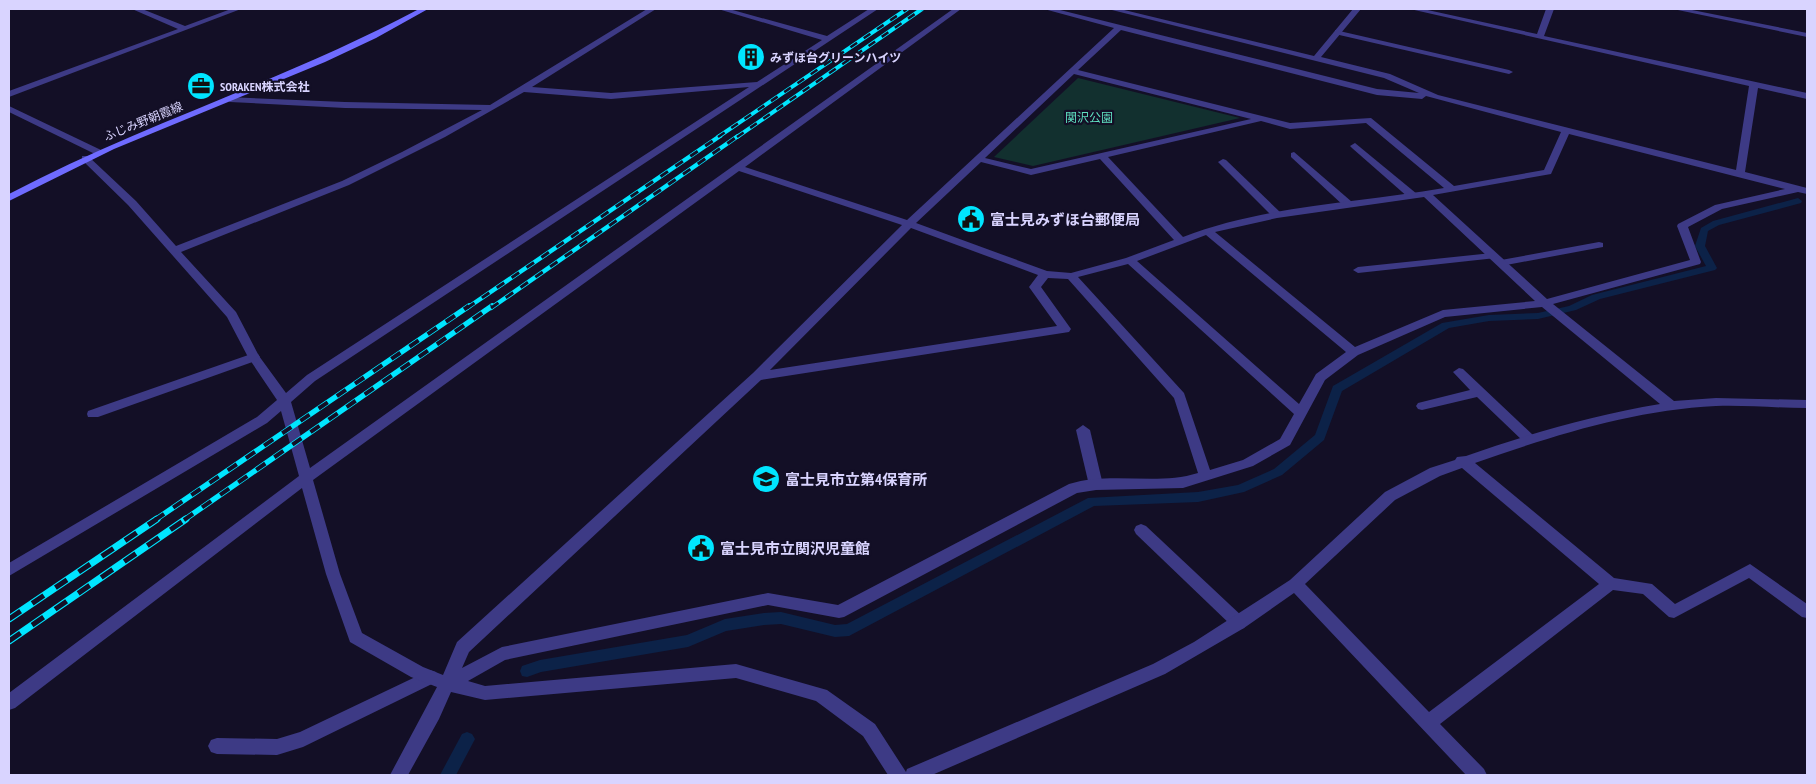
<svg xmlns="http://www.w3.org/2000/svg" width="1816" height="784" font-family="'PT Sans Narrow','Noto Sans JP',sans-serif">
  <rect width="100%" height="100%" fill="#130f26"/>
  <polygon fill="#12302f" points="1078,78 1240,118 1033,166 994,157"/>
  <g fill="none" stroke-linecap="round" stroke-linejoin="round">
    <g fill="#0c2248" fill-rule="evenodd">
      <polygon points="1798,198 1802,201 1801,203 1719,225 1708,231 1705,246 1717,268 1715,270 1600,299 1576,310 1538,319 1489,321 1449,328 1342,391 1324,440 1282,475 1244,492 1198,502 1094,506 849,636 835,637 781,624 764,625 726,631 688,647 541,672 527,677 522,676 520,671 522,666 540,660 687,635 725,619 764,613 781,612 835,625 847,624 1088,498 1198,492 1238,485 1274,469 1315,435 1333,386 1442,323 1489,315 1538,313 1569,306 1592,295 1706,266 1695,246 1701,228 1713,221"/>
      <polygon points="467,732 472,734 475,739 456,775 440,775 462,734"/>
    </g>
    <g fill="#3d3a85" fill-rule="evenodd">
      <polygon points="1335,30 1509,70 1513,72 1509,74 1335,34"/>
      <polygon points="1355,143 1417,194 1417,198 1409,198 1352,148 1350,146"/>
      <polygon points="1294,152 1352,202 1352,206 1344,206 1291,157 1291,153"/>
      <polygon points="1223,159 1226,160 1281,213 1281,217 1273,217 1218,162"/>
      <polygon points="1599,242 1603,243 1603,247 1501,266 1496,263 1501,260"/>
      <polygon points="1492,253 1496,254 1497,256 1496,258 1358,273 1353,270 1358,267"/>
      <polygon points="254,353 258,354 260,357 258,360 98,417 88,417 87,414 88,411"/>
      <polygon points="1459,368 1463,369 1534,436 1536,439 1534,442 1524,442 1477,397 1422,410 1418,409 1416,406 1418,403 1470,390 1453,372"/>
      <polygon points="1083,425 1090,430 1103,485 1101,489 1091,489 1089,485 1076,430"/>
      <polygon points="1141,524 1146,526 1244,618 1247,623 1244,628 1239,630 1234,628 1136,534 1134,530 1136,526"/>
      <polygon points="430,670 436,672 438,677 436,682 303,747 277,755 217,754 211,752 208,746 211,740 217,738 277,739 300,732"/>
    </g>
    <g fill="#3d3a85" fill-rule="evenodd">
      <polygon points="132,9 142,9 185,26 231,9 241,9 9,97 9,91 178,29"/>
      <path d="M647,9H656L532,87L611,93L757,82L822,40L718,9H729L827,36L869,9H878L315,381L291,402L310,468L953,9H961L745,167L907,220L1114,28L1044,9H1056L1377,89L1419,93L1384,78L1108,9H1120L1314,56L1353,9H1361L1321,57L1390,74L1438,95L1736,170L1749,86L1410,9H1423L1537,34L1546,9H1554L1544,36L1807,93V99L1758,88L1745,172L1807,188V194L1798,192L1722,209L1688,227L1701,262L1700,264L1553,304L1674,401L1716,398L1807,400V408C1777,408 1746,405 1716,406C1633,410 1552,436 1475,463L1614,578L1652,584L1675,604L1750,564L1807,604V618L1802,617L1749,578L1674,618L1669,617L1643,594L1613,590L1440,724L1484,769L1487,775H1466L1294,593L1244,628L1165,674L932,775H888L863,736L816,701L736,678L485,700L451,692L439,719L408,775H390L437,687L411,677L350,642L326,574L302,488L15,708L9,710V693L299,476L281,411L267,423L9,576V563L257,417L277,400L248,357L227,317L128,205L82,160V156H88L136,201L176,246L342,181L402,152L482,110L345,108L230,102L226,99L227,97L345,102L490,105ZM1121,30L1377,95L1422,99L1426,96L1561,132L1544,170L1454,186L1371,118L1290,123L1078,70ZM1074,74L1251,119L1031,169L985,158ZM749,87L307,375L286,393L259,356L236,312L181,252L349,185L445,137L524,92L611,99ZM1261,121L1290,129L1366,123L1444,188C1358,203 1266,205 1183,237L1108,157ZM1569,134L1785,189L1715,205L1678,224L1677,226L1690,260L1547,299L1433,195L1551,174ZM1100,159L1174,240L1126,258L1071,273L1047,271L916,223L981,162L1031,175ZM739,171L902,225L753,373L457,642L443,675L423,667L362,633L340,574L313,480ZM1424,197L1535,301L1443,310L1355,347L1215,232L1277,218ZM911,228L1038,275L1029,287L1057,326L770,370ZM1206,235L1346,352L1316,374L1299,404L1137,261ZM1128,264L1294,414L1280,439L1243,460L1210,470L1184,393L1078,277ZM1048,278L1068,279L1174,398L1198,473C1157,486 1111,471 1069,484L838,605L768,593L502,647L462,668L469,652L761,380L1069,332L1071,329L1041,287ZM1542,307L1660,404C1593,415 1529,434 1466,456L1457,457L1455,460L1430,468L1385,492L1290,580L1194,642L1153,664L907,769L906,772L875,724L827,690L736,664L485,686L468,681L505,660L768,605L839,618L844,617L1077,493L1096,490L1183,488L1253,466L1290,445L1325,380L1358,355L1445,317ZM1462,468L1599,584L1429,712L1305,584L1395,500L1440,476Z"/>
      <polygon points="1673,9 1687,9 1807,33 1807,37"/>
      <polygon points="9,106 101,150 103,152 101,154 95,154 9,112"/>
    </g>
    <path fill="#6f6bff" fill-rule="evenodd" d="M419,9H428L376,38L325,62L114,149L9,201V194C142,124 286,80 419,9Z"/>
    <g stroke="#00e5ff" stroke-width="4">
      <g id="rail-far3">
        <polyline points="718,137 907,9"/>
        <polyline points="737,137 922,9"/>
      </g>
    </g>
    <g stroke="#00e5ff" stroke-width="4.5">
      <g id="rail-far2">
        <polyline points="467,308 720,136"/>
        <polyline points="491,308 738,136"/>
      </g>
    </g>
    <g stroke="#00e5ff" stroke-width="5.5">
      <g id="rail-far1">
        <polyline points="155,520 469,306"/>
        <polyline points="184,520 492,306"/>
      </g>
    </g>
    <g stroke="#00e5ff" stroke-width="7">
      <g id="rail">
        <polyline points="9,619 157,519"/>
        <polyline points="9,641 186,519"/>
      </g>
    </g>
    <use href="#rail-far3" stroke="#130f26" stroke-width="2.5" stroke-dasharray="8" stroke-linecap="butt"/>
    <use href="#rail-far2" stroke="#130f26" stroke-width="3" stroke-dasharray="9" stroke-linecap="butt"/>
    <use href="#rail-far1" stroke="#130f26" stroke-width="4" stroke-dasharray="11" stroke-linecap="butt"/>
    <use href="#rail" stroke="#130f26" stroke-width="5" stroke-dasharray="14" stroke-linecap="butt"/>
  </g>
  <defs>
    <g id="building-disc" transform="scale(1.4375)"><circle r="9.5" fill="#00e5ff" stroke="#130f26"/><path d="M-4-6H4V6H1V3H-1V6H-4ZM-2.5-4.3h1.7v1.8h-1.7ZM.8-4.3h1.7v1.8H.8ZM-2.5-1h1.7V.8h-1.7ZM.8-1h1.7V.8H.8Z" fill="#111"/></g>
    <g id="office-disc" transform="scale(1.4375)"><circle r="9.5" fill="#00e5ff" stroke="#130f26"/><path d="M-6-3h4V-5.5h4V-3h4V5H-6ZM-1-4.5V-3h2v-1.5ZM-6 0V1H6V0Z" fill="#111"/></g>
    <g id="civic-disc" transform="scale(1.4375)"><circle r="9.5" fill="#00e5ff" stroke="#130f26"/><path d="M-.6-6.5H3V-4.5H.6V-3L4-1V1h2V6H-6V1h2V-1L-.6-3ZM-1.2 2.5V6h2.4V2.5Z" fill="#111"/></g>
    <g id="school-disc" transform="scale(1.4375)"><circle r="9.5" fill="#00e5ff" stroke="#130f26"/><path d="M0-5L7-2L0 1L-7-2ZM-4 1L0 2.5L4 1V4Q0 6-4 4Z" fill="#111"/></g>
  </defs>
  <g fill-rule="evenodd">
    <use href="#building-disc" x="751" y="57"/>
    <use href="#office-disc" x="201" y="86"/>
    <use href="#civic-disc" x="971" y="219"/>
    <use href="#school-disc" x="766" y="479"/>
    <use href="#civic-disc" x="701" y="548"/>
  </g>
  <g text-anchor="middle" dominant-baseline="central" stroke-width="4.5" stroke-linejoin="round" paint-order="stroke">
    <g font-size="12" font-weight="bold" fill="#d9d4ff" stroke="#130f26" text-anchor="start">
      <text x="770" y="57">みずほ台グリーンハイツ</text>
      <text x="220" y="86">SORAKEN株式会社</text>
    </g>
    <g font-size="12" fill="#5fe0c0" stroke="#130f26">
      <text x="1089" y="117">関沢公園</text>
    </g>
    <g font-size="12" fill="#d9d4ff" stroke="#130f26">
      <text transform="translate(143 121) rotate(-22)">ふじみ野朝霞線</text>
    </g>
    <g font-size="15" font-weight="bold" fill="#d9d4ff" stroke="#130f26" text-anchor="start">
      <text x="990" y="219">富士見みずほ台郵便局</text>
      <text x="785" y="479">富士見市立第4保育所</text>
      <text x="720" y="548">富士見市立関沢児童館</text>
    </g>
  </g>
  <rect width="1816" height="784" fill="none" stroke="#d9d4ff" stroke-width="20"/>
</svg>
